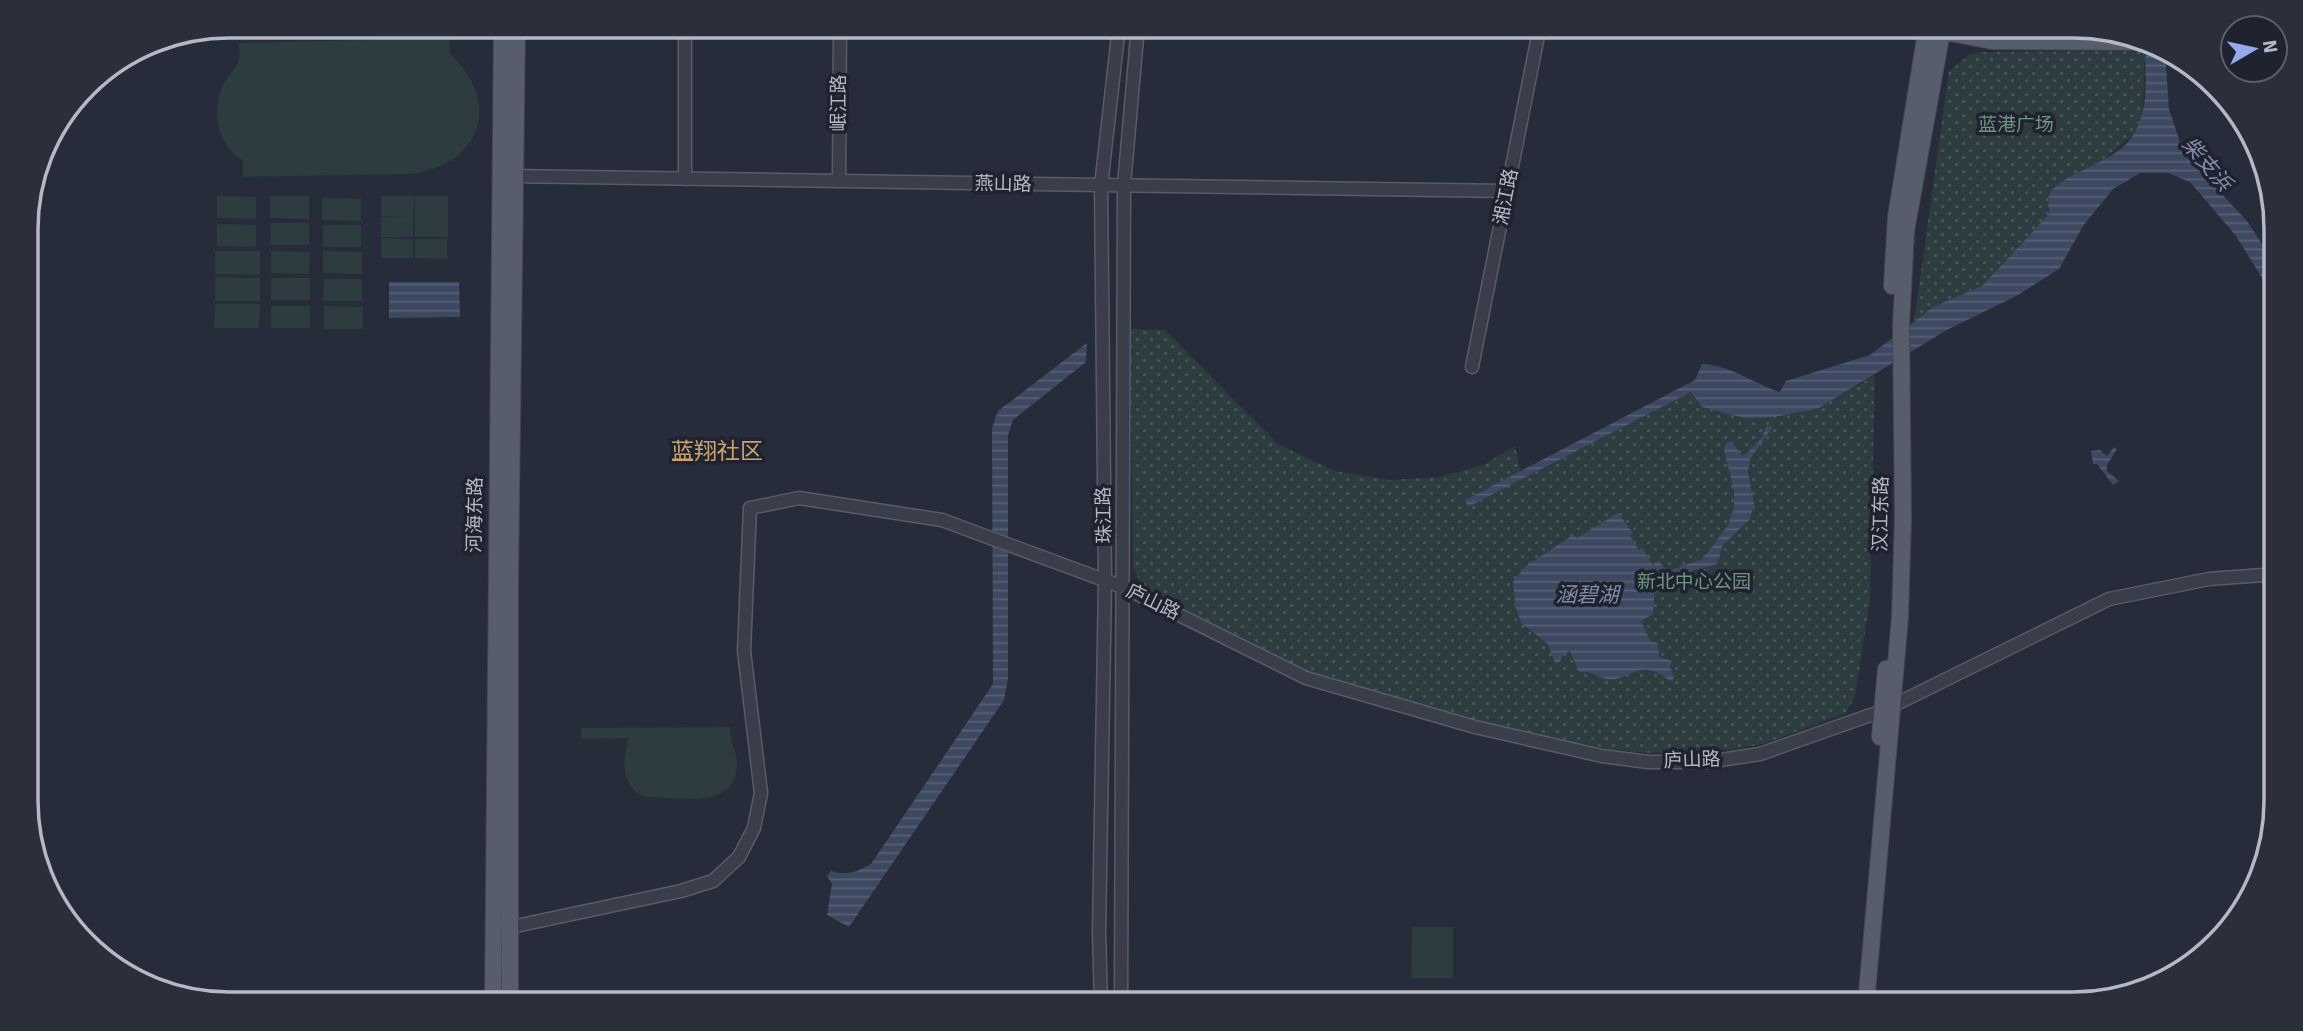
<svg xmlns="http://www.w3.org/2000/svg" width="2303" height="1031" font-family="Signika,'Noto Sans SC',sans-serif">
  <defs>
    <pattern id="green-dots" width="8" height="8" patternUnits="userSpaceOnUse" patternTransform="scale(1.75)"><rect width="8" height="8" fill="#2c3c3f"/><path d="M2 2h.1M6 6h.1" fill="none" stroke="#485659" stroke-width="1.8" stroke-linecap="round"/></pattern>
    <pattern id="water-rules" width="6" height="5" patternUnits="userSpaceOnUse" patternTransform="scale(1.75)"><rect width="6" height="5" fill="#3d4861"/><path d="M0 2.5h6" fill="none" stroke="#576076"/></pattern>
  </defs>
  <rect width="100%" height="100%" fill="#262c3a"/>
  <g fill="url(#green-dots)">
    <polygon points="2145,51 2143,112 2138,130 2100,163 2053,188 2048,199 2050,213 1982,286 1933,307 1914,322 1949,71 1970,54 1983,52"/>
    <polygon points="1130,329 1165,330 1278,444 1335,471 1389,480 1440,477 1483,465 1515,446 1521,472 1465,500 1468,507 1691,392 1819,408 1875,375 1870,600 1855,697 1846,713 1763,744 1714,752 1648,753 1609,749 1482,723 1400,702 1307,671 1157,595 1142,586 1133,568"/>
  </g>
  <g fill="#2c3c3f">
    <path d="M449,38L450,54C503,103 481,166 409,174L243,177V161C217,144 210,111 224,83C228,76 237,67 239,60C240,55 239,48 239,43Z"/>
    <polygon points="217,196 256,197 256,219 217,218"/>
    <polygon points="270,196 309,196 309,219 270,218"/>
    <polygon points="381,196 414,196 413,237 381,237 381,217 408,217 381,216"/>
    <rect x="415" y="196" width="33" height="41"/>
    <polygon points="322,198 361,199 361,221 322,220"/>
    <polygon points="271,223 309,223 309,245 270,245"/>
    <polygon points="217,224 256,225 256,247 217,246"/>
    <rect x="323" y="225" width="38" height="22"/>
    <polygon points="381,238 413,239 413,258 381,258"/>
    <polygon points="415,239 447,239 447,259 415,258"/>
    <polygon points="215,251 260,251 260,275 215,274"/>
    <polygon points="271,251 310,252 309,274 271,273"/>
    <polygon points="323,251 362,252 362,274 323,273"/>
    <polygon points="215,277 260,278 260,301 215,301"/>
    <rect x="271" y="278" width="39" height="22"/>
    <polygon points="324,279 362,279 362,301 323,301"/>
    <polygon points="215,304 260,304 259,328 214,328"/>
    <rect x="271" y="306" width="39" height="22"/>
    <polygon points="324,306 363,307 363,329 324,329"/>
    <path d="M730,727C729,741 737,750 737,764C737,811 676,797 644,797C620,785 622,761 629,738L581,739V728Z"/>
    <polygon points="1412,927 1453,927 1453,978 1411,978"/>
  </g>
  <g fill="url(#water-rules)">
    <path d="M2146,41L2165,52L2169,109L2184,154L2247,221L2275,264V327L2264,281L2236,236L2191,183L2169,173H2140L2113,189L2083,226L2059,269L2018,295L1945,331L1819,408L1774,417L1745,418L1702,407L1691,392L1468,507L1465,500L1695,380L1702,364C1733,366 1752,383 1780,392L1786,381L1870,355L1933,307L1982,286L2050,213C2048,204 2046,195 2054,188C2068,174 2103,164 2123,147C2154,118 2143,78 2146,41Z"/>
    <polygon points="389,282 459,282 460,317 389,318"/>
    <path d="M1087,343L1086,362L1013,420L1008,435V679L1004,700L849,927L827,915L832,884L827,876L831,871C847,876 857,872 871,864L993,684L992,428L998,411Z"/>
    <path d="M1773,426L1750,459L1748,472L1754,504L1750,519L1723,545L1717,564C1696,571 1672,572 1655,584L1653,614L1641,621L1650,641L1658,643L1659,657L1672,661L1670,666L1674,678L1671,681C1665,678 1657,671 1650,670C1634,667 1622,683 1606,679C1594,676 1592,671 1579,672L1570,651L1563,655L1560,662L1555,663L1548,644L1521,623L1515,604L1513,582L1526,566L1573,535L1577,538L1618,513L1633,533L1630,536L1639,550L1642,548L1653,565L1658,560L1667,571L1703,559L1728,525L1734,508V491L1724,449L1726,443L1732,442L1741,455H1745L1762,438L1766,427Z"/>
    <polygon points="2114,447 2117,449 2107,465 2107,471 2119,481 2113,485 2097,464 2093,464 2091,451 2100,450 2107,456"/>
    <polygon points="2277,803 2261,880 2243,902"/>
  </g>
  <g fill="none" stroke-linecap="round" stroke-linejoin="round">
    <g stroke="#585c69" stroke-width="15">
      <g id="minor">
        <polyline points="506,176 1507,191"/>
        <polyline points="685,179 685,26"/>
        <polyline points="839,181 840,26"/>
        <polyline points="1472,367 1540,26"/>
        <polyline points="511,927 681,891 713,881 739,857 754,828 761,793 744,651 750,508 799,498 942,520 1123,587 1306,678 1475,727 1602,756 1648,762 1707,762 1760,754 1882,711 2109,599 2209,579 2276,574"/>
        <polyline points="1101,1005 1099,931 1105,580 1101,186 1119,26"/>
        <polyline points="1121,1005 1124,185 1138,26"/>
      </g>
    </g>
    <g stroke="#434754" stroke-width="18">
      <g id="major">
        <polyline points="1914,26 1992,41 2150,42"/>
        <polyline points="1892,286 1896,217 1927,26"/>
        <polyline points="1880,737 1886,669"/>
        <polyline points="1866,1004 1900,617 1903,517 1901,325 1906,231 1943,26"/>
        <polyline points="493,1005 502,26"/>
        <polyline points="510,1005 510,578 517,26"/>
      </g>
    </g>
    <use href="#minor" stroke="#3a3e4b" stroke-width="12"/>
    <use href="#major" stroke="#585d6b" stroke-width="16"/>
  </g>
  <g text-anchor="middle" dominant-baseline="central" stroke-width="7" stroke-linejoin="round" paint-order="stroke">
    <g font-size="19" fill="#b5b9c6" stroke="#1f2330">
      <text transform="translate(839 103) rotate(-90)">岷江路</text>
      <text transform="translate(1003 184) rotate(1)">燕山路</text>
      <text transform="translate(1506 197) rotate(-79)">湘江路</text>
      <text transform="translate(1881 514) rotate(-89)">汉江东路</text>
      <text transform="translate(475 515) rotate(-89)">河海东路</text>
      <text transform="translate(1104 515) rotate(-91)">珠江路</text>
      <text transform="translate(1153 602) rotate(26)">庐山路</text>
      <text transform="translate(1692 760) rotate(-2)">庐山路</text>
    </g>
    <g font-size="19" fill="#6f947d" stroke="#1f2330">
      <text x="2016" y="125">蓝港广场</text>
      <text x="1694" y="582">新北中心公园</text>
    </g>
    <g font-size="21" font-style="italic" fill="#808daa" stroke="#1f2330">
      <text transform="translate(2207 164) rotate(49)">柴支浜</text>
      <text x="1587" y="595">涵碧湖</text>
    </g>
    <g font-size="23" fill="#c9a26e" stroke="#1f2330">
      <text x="717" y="451">蓝翔社区</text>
    </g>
  </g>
  <path d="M0 0H2303V1031H0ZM229 38H2073A191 191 0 0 1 2264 229V801A191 191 0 0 1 2073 992H229A191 191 0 0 1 38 801V229A191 191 0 0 1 229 38Z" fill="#2b2f3c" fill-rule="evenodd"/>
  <path fill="none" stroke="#b5b9c6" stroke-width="3.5" d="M229 38H2073A191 191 0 0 1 2264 229V801A191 191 0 0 1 2073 992H229A191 191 0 0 1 38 801V229A191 191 0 0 1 229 38Z"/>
  <g transform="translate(2254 49) rotate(81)"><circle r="33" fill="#1f2330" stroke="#5b5f6c" stroke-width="2"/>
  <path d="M0-5L12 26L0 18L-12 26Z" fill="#94aaec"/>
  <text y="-10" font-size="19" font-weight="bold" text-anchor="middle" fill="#b5b9c6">N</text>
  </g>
</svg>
